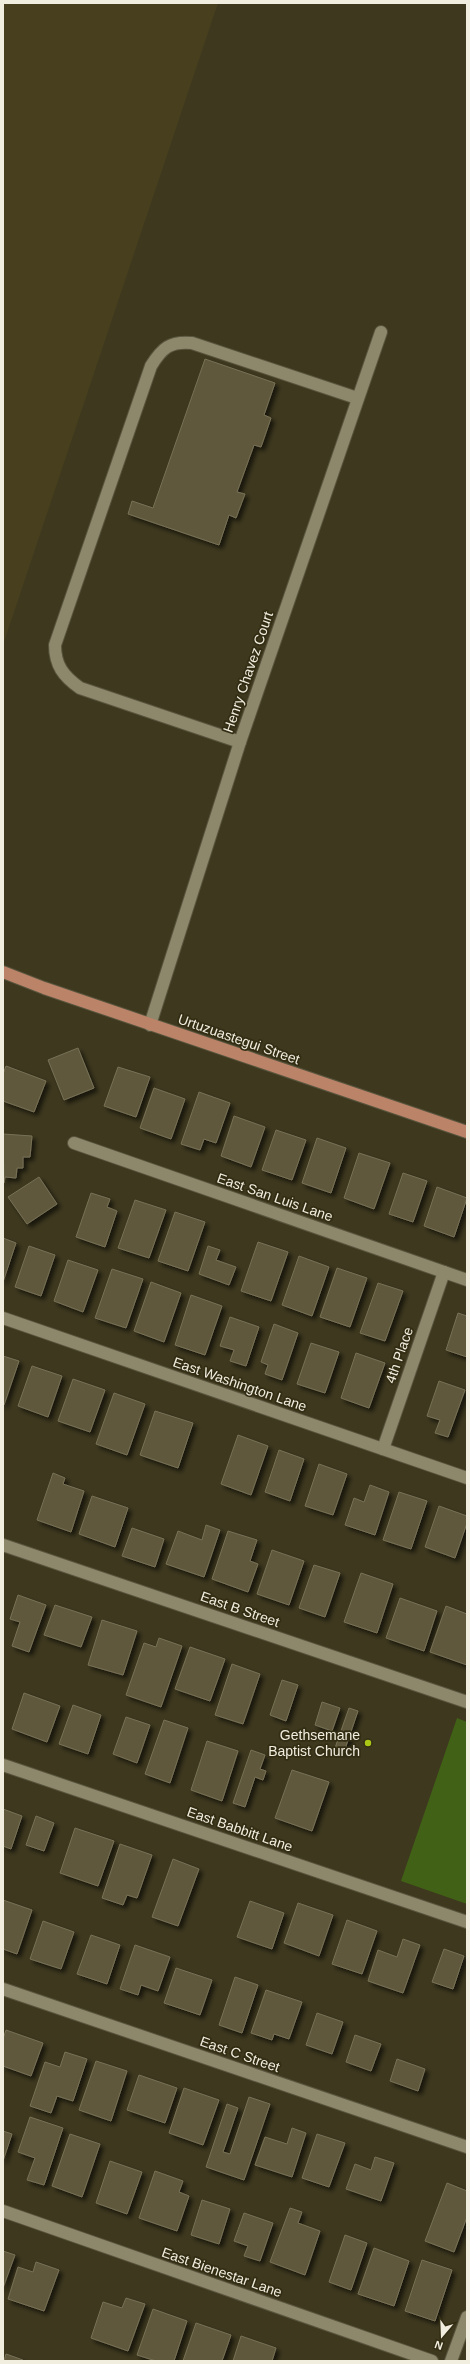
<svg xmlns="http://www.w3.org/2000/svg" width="470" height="2364" font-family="Arial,sans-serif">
  <defs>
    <filter id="shadow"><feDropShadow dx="3.5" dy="3.5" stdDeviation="2" flood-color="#0009"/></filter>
  </defs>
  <rect width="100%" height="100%" fill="#3d381e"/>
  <polygon fill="#416216" points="457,1718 467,1722 467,1904 401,1881"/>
  <polygon fill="#483f1f" points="3,3 218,3 3,645"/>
  <g fill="#5e583d" stroke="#787156" filter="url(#shadow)">
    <polygon points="205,359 275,383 264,415 271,418 261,447 254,445 237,492 245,494 236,518 229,515 219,545 128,514 132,501 153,508"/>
    <polygon points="78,1048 94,1088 64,1100 48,1060"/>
    <polygon points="6,1066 46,1081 34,1112 3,1101 3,1074"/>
    <polygon points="118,1067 150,1077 136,1117 104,1106"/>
    <polygon points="154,1088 185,1099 171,1139 140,1128"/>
    <polygon points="199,1092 230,1103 216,1143 204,1139 200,1150 181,1144"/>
    <polygon points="234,1116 265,1127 251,1167 221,1156"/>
    <polygon points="276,1130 306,1140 292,1180 262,1170"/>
    <polygon points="3,1134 32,1136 30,1157 23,1157 23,1168 17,1168 16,1178 5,1177 4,1183"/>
    <polygon points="317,1138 346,1148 331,1193 302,1183"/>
    <polygon points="359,1153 390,1163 374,1209 344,1198"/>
    <polygon points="403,1173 427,1181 413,1222 389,1214"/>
    <polygon points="39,1177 57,1204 27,1224 8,1197"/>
    <polygon points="437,1187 467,1198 454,1237 424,1226"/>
    <polygon points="91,1193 110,1199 107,1207 117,1211 105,1247 76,1237"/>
    <polygon points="135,1200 166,1210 149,1258 118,1248"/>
    <polygon points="175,1212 205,1222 188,1271 158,1261"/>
    <polygon points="3,1238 16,1243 3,1282"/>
    <polygon points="258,1242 288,1252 271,1301 241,1291"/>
    <polygon points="29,1246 55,1255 41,1296 15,1287"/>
    <polygon points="208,1246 220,1250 216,1260 236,1267 229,1285 199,1274"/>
    <polygon points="299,1256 329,1267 312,1316 282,1305"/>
    <polygon points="68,1260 98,1270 83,1312 54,1301"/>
    <polygon points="337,1268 367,1278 350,1327 320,1317"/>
    <polygon points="112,1269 143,1279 126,1328 95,1318"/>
    <polygon points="151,1282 181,1293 164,1342 134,1331"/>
    <polygon points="378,1283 403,1291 385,1341 360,1333"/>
    <polygon points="191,1295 222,1306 205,1355 175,1345"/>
    <polygon points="458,1313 467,1316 467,1357 446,1350"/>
    <polygon points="230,1317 259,1327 246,1366 230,1361 234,1350 220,1346"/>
    <polygon points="274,1324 298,1333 282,1380 265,1374 268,1365 261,1362"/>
    <polygon points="311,1343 339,1352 325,1393 297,1384"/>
    <polygon points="356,1353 385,1363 369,1408 341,1398"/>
    <polygon points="3,1356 19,1361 4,1405 3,1405"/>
    <polygon points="32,1366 62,1376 48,1417 18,1406"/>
    <polygon points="73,1379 105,1390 90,1432 58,1421"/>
    <polygon points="439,1381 465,1390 448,1437 435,1433 440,1420 427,1416"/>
    <polygon points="114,1393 145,1404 127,1455 96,1444"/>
    <polygon points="155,1411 193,1423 178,1468 140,1455"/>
    <polygon points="238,1435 268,1446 251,1495 221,1484"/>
    <polygon points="279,1450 304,1459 290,1501 265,1492"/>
    <polygon points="319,1464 347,1474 333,1515 305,1506"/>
    <polygon points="53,1473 65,1478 63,1484 84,1491 71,1532 37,1520"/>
    <polygon points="370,1485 389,1492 375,1535 345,1525 354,1498 364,1502"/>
    <polygon points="399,1492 427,1501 411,1549 383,1540"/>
    <polygon points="92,1496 128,1508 115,1547 79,1534"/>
    <polygon points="439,1506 467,1516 467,1523 455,1558 425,1547"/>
    <polygon points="206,1525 220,1530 204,1577 166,1564 178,1531 202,1540"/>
    <polygon points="132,1528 164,1539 155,1567 122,1556"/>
    <polygon points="228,1531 257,1540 250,1561 258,1564 248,1592 212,1579"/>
    <polygon points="272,1550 304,1561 289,1605 257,1594"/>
    <polygon points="314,1565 340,1573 325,1617 299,1608"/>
    <polygon points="361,1573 393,1584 377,1633 344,1622"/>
    <polygon points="18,1595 46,1605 29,1652 12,1646 20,1622 10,1619"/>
    <polygon points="400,1598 437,1611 424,1651 386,1638"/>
    <polygon points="55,1605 92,1617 81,1647 44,1635"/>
    <polygon points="446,1606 467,1614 467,1665 430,1652"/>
    <polygon points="102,1620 137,1631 123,1675 88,1665"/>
    <polygon points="159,1638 182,1646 161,1707 126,1695 144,1643 156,1647"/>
    <polygon points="190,1647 225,1659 210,1701 175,1689"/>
    <polygon points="232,1664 260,1674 243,1724 215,1715"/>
    <polygon points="282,1680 298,1685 286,1721 270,1715"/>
    <polygon points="24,1693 60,1706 47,1742 12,1729"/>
    <polygon points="322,1702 340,1708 332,1731 315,1725"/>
    <polygon points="73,1705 101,1715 88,1754 59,1744"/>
    <polygon points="349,1708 358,1711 344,1752 335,1748"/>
    <polygon points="126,1717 150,1725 137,1763 113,1754"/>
    <polygon points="164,1720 188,1728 170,1783 145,1774"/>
    <polygon points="207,1741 238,1751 222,1801 191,1790"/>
    <polygon points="251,1750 265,1755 260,1769 266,1771 263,1780 255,1777 245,1807 233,1803"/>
    <polygon points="292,1770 329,1782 312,1831 275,1818"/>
    <polygon points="3,1809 22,1816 11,1849 3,1846"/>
    <polygon points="36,1816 54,1823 44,1851 26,1845"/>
    <polygon points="75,1828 114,1841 98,1886 60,1873"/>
    <polygon points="120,1844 152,1855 137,1898 127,1895 123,1905 102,1898"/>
    <polygon points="173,1859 199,1869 178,1926 152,1917"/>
    <polygon points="3,1900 32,1910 17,1954 3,1949"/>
    <polygon points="250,1901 284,1913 272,1949 237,1937"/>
    <polygon points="298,1903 333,1915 319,1956 284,1943"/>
    <polygon points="347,1920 377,1931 362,1974 332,1964"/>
    <polygon points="43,1921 74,1932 61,1969 30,1959"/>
    <polygon points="91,1935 120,1945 107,1984 77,1974"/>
    <polygon points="403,1939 420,1945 403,1993 368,1981 378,1950 397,1957"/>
    <polygon points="135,1945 170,1957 158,1991 141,1985 138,1995 120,1989"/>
    <polygon points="444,1949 464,1956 453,1989 432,1982"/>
    <polygon points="176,1968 212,1980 200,2015 164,2003"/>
    <polygon points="235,1977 258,1985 242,2033 219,2025"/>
    <polygon points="266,1990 302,2002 289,2039 274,2034 272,2040 251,2033"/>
    <polygon points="317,2013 343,2022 332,2054 306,2045"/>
    <polygon points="6,2030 43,2043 31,2076 3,2066 3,2039"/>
    <polygon points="355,2035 381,2044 371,2071 346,2062"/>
    <polygon points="65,2052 87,2059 73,2101 57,2096 51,2113 30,2106 45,2062 60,2067"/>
    <polygon points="397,2059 425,2069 418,2091 390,2081"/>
    <polygon points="96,2061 127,2071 111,2121 79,2110"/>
    <polygon points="139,2075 177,2088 165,2123 127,2110"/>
    <polygon points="184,2088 219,2100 203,2145 169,2133"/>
    <polygon points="249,2097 270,2104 244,2180 206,2167 227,2104 238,2108 223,2152 230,2154"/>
    <polygon points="30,2117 63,2128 44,2185 27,2180 35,2158 18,2152"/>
    <polygon points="292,2128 306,2133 292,2177 255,2165 265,2137 287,2144"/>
    <polygon points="3,2131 12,2134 3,2161"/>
    <polygon points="70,2134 100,2144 82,2197 52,2186"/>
    <polygon points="317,2134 345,2143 329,2187 302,2178"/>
    <polygon points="375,2157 394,2163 381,2201 346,2189 355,2164 371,2170"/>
    <polygon points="110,2161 142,2172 127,2214 96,2203"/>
    <polygon points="155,2171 183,2181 179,2192 189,2196 177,2231 139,2218"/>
    <polygon points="447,2183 467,2191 467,2217 454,2252 425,2241"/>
    <polygon points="202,2200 230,2209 219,2244 191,2235"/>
    <polygon points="290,2208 302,2212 298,2223 320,2231 305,2275 270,2262"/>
    <polygon points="244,2213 273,2223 260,2261 244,2256 248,2246 234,2241"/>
    <polygon points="345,2235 367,2243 351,2290 329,2282"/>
    <polygon points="374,2248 409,2261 394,2306 358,2294"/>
    <polygon points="3,2251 15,2255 3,2288"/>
    <polygon points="422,2260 452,2270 435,2321 405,2311"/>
    <polygon points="36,2262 59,2270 44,2311 8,2299 18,2267 33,2272"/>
    <polygon points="126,2298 145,2304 128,2351 91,2338 103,2302 122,2308"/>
    <polygon points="153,2309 187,2321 174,2361 156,2361 137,2355"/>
    <polygon points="196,2323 231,2335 222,2361 183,2361"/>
    <polygon points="241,2336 276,2348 272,2361 233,2361"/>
    <polygon points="6,2354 23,2360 23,2361 4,2361"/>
  </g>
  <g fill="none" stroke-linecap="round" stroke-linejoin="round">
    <g stroke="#59553e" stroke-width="14">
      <g id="minor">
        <path d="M240,742L80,688C63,676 55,665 55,645L151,366C162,348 170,341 192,343L357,398"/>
        <polyline points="150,1025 240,742 381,332"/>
        <polyline points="74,1143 467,1280"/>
        <polyline points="3,1318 467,1478"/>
        <polyline points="383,1449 444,1272"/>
        <polyline points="3,1545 467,1702"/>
        <polyline points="3,1765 467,1922"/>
        <polyline points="3,1989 467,2147"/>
        <polyline points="3,2211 432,2361"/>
        <polyline points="451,2361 467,2317"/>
      </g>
    </g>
    <g stroke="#59553e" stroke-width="14">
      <polyline id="major" points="3,972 44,988 467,1132"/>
    </g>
    <use href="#minor" stroke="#8d876b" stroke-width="12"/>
    <use href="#major" stroke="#bb8368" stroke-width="12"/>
  </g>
  <circle fill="#abc716" stroke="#332d14" stroke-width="1.5" cx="368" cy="1743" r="4"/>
  <g text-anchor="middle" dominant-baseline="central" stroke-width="3.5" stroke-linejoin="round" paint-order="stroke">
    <g font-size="14" fill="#f1eedf" stroke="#332d14">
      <text transform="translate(248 672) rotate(-71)">Henry Chavez Court</text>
      <text transform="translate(239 1039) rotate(19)">Urtuzuastegui Street</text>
      <text transform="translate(275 1197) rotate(19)">East San Luis Lane</text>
      <text transform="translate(399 1355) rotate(-71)">4th Place</text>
      <text transform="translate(240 1384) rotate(19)">East Washington Lane</text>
      <text transform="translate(240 1609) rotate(19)">East B Street</text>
      <text transform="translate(240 1829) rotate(19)">East Babbitt Lane</text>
      <text transform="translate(240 2054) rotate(19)">East C Street</text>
      <text transform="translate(222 2272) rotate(19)">East Bienestar Lane</text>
    </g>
    <g font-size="14" fill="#f1eedf" stroke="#332d14" text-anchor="end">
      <text x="360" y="1735">Gethsemane<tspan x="360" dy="16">Baptist Church</tspan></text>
    </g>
  </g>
  <rect width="470" height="2364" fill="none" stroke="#f1eedf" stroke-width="8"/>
  <g transform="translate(442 2336) rotate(199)" stroke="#332d14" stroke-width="3" paint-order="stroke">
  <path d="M0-3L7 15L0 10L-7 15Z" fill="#f1eedf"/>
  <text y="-6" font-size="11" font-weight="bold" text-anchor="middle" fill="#f1eedf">N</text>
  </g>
</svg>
